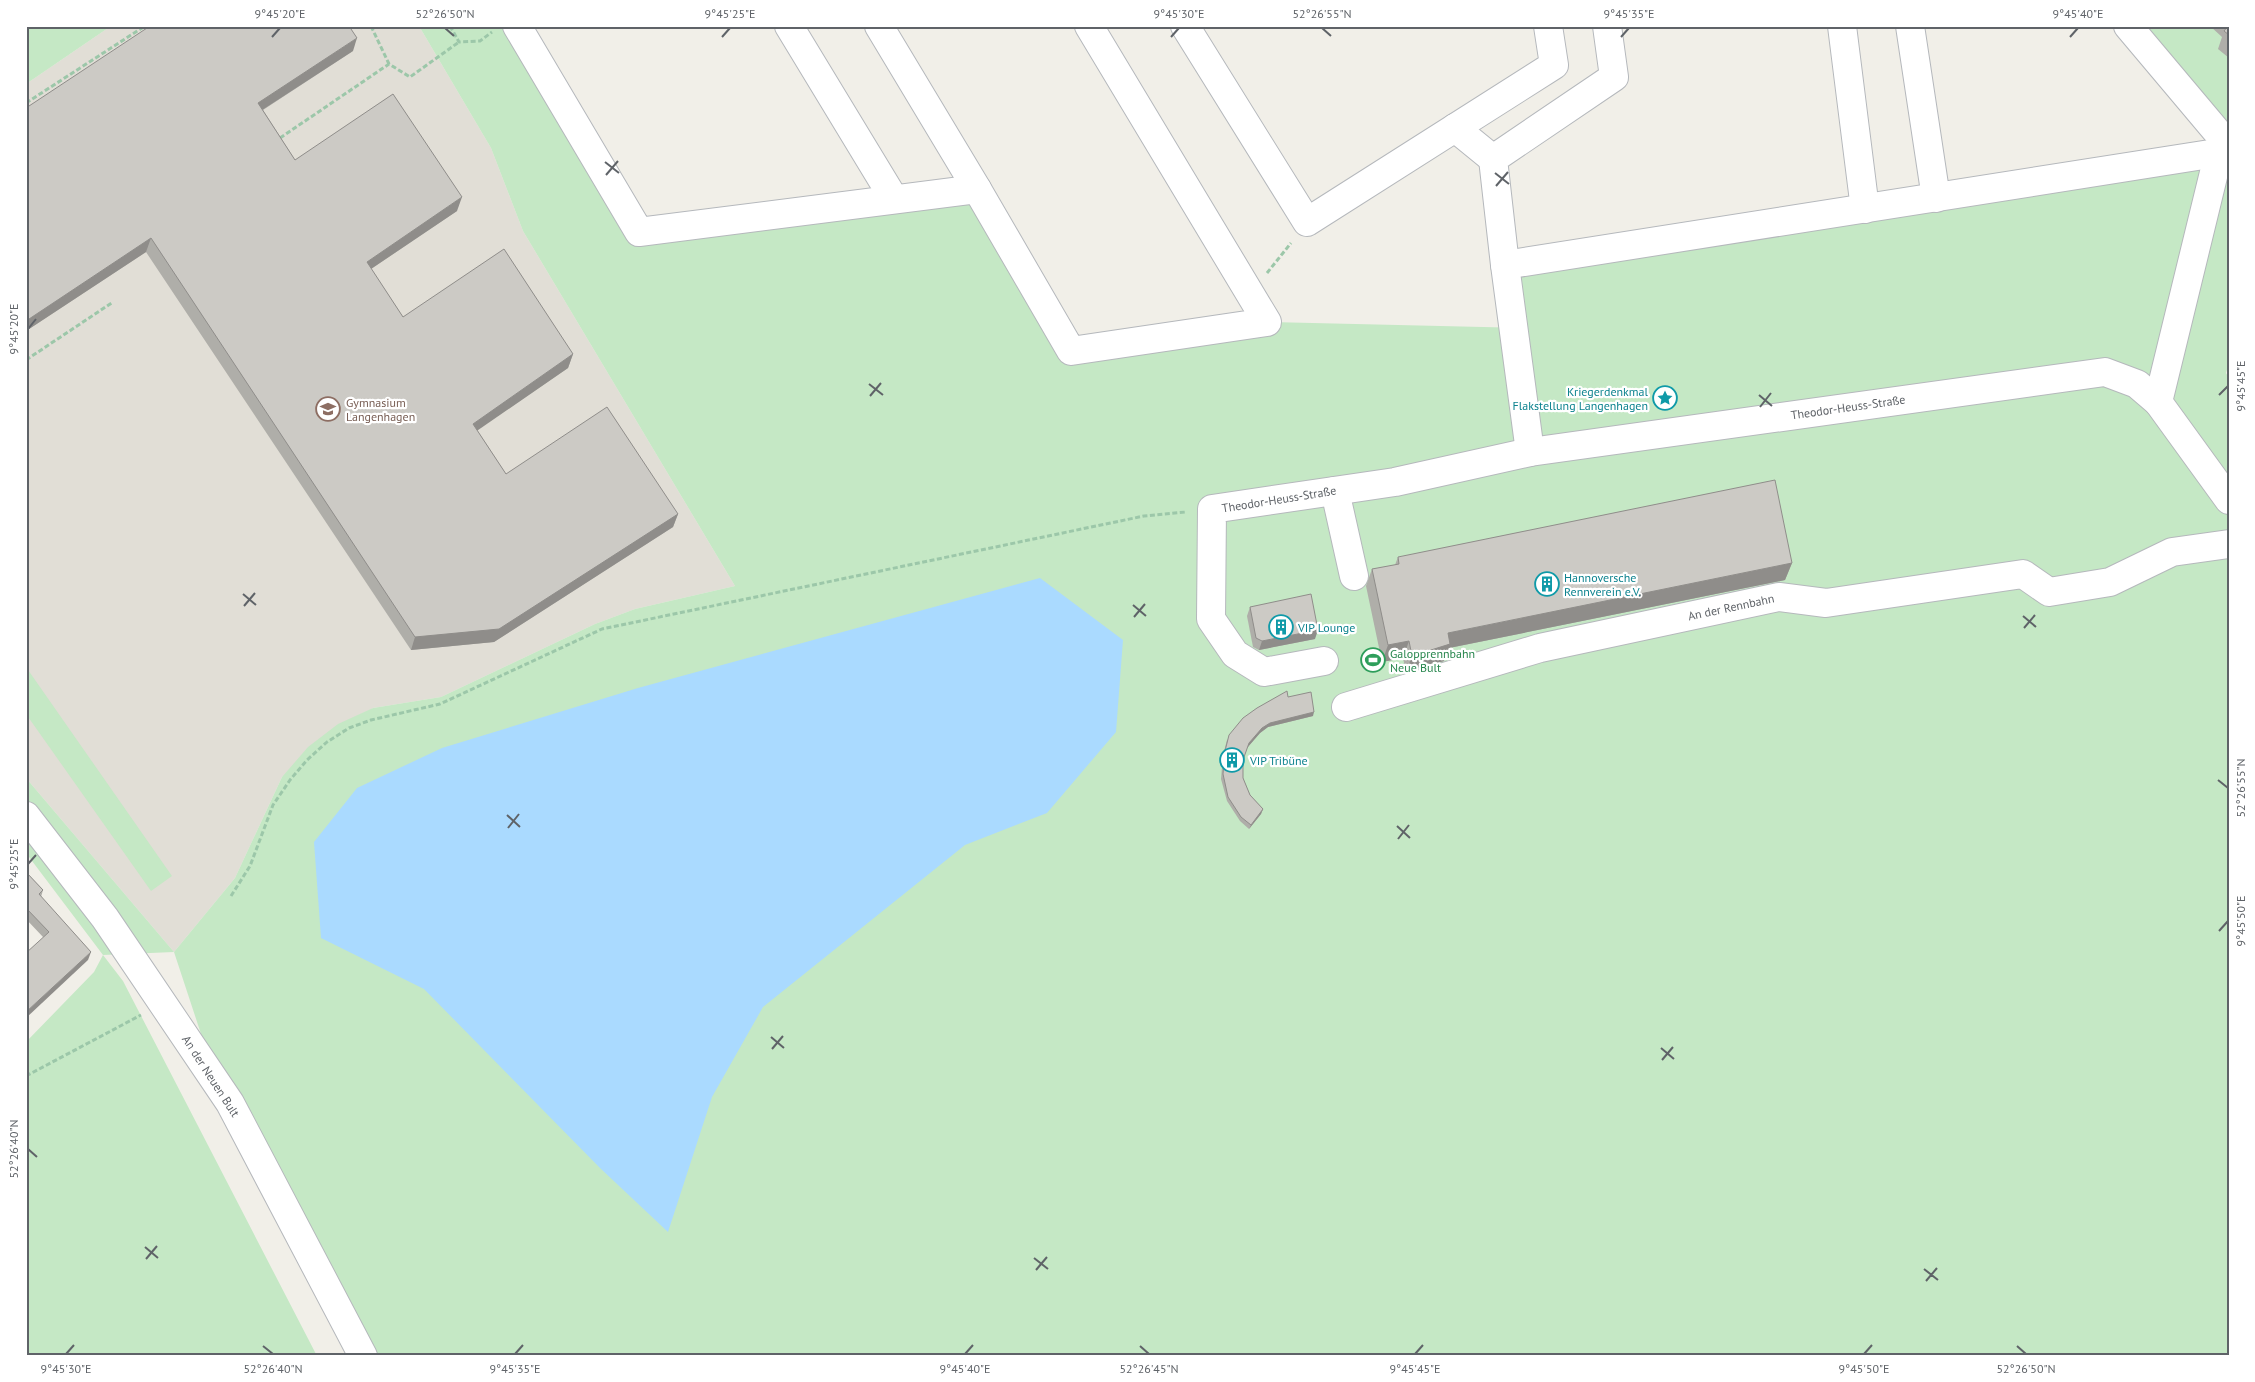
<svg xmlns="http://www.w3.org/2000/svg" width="2255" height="1382" font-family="'PT Sans',sans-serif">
  <rect width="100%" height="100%" fill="#f1efe8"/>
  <polygon fill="#e1ded6" points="111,26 419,26 491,148 523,231 735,586 635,609 595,624 441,697 373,708 282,777 235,878 174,952 26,778 26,84"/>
  <g fill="#c5e8c5">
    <polygon points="32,26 111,26 26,84 26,30"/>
    <polygon points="419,26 517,26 640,232 977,189 1071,351 1267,322 1528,328 1505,265 2229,151 2229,363 2226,373 2229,378 2229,1356 374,1356 202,1037 174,952 103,955 123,981 317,1356 26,1356 26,1042 94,972 103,955 26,853 26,778 174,952 235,878 282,777 308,747 338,724 373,708 441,697 595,624 635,609 735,586 523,231 491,148"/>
    <polygon points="2128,26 2229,26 2229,146"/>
    <polygon points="26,667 172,876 151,891 26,714"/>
  </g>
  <polygon fill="#aadaff" points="1040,578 1123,640 1116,732 1047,813 965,845 763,1007 712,1097 668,1232 600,1168 424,989 321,938 314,842 357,788 442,748 638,688"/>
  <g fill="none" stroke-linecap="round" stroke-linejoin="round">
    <g stroke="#b5b8bc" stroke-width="30">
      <g id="minor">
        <polyline points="517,26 639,232 977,189 1071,351 1267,322 1089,26"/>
        <polyline points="789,26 894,199"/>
        <polyline points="879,26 977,189"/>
        <polyline points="1185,26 1307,222 1554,65 1548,26"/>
        <polyline points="1607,26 1614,77 1493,159 1505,265 2229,151"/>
        <polyline points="1842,26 1865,209"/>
        <polyline points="1910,26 1936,198"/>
        <polyline points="2128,26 2229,146"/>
        <polyline points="1455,128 1493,159"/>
        <polyline points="2219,152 2158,402 2229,500"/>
        <polyline points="1505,265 1530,452 2105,372 2137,384 2158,402"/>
        <polyline points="1335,491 1354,576"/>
        <polyline points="1324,661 1264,672 1235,654 1211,619 1212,509 1395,482 1530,452"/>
        <polyline points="1346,707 1540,648 1779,597 1826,603 2023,574 2049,592 2110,582 2172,552 2229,544"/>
        <polyline points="26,816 105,918 230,1103 363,1356"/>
      </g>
    </g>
    <g stroke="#9cc7a9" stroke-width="3" stroke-dasharray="5 2.5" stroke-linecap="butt">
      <polyline points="371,26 389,64"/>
      <polyline points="450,26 459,42 480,41 492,32"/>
      <polyline points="26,103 145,26"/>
      <polyline points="280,138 389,64 410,77 459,42"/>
      <polyline points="1267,273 1291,243"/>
      <polyline points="26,360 113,302"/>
      <polyline points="231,896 250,866 273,805 290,780 307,760 327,742 349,728 371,720 440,704 602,629 1144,516 1186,512"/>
      <polyline points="26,1076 141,1015"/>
    </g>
    <use href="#minor" stroke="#fff" stroke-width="28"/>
  </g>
  <g fill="#afaea9">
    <polygon points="2210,26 2229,26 2229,58 2218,49 2222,37"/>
    <polygon points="353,51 263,110 295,160 457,211 371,269 403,317 573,354 568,368 477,430 506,474 678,514 673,527 494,642 411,650 146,252 26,331 26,108"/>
    <polygon points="1398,557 1792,563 1785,580 1449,648 1444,661 1406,672 1403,658 1382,662 1366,586 1372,569 1395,565"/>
    <polygon points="1250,607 1315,639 1259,650 1253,647 1247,616"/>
    <polygon points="1288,697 1313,716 1268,727 1260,733 1247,748 1243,760 1243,778 1250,795 1263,809 1261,814 1249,829 1240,821 1227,801 1221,779 1223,755 1227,740"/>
    <polygon points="26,872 43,890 41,897 88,960 43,937 26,919"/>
  </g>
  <g fill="#8f8d8a">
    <polygon points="357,38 353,51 253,116 258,103"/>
    <polygon points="462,197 457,211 362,275 367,262"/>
    <polygon points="151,238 146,252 26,331 26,321"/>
    <polygon points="573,354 568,368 468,437 473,424"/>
    <polygon points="678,514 673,527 494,642 411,650 415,637"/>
    <polygon points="1792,563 1785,580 1449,648 1444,661 1406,672 1412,656 1448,633"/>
    <polygon points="1318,630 1315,639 1259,650 1262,641"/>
    <polygon points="1409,641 1403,658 1382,662 1388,645"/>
    <polygon points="1314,712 1313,716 1268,727 1260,733 1247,748 1249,743 1262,728 1270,723"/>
    <polygon points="1263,809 1261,814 1249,829 1251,825"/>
    <polygon points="91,952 88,960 26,1018 26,1012"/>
  </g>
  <g fill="#cccac5" stroke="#8f8d8a">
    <polygon points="150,26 349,26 357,38 258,103 295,160 393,94 462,197 367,262 403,317 504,249 573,354 473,424 506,474 607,407 678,514 499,629 415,637 151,238 26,321 26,108"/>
    <polygon points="2228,26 2229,26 2229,35 2224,31"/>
    <polygon points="1775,480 1792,563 1448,633 1450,644 1412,656 1409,641 1388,645 1372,569 1399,564 1398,557"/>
    <polygon points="1311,594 1318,630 1262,641 1256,638 1250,607"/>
    <polygon points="1287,691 1288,697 1311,692 1314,712 1270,723 1262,728 1249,743 1243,760 1243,778 1250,795 1263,809 1251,825 1241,817 1228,797 1223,774 1225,751 1229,735 1243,718 1257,708"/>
    <polygon points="26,872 43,890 39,894 91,952 26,1012 26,953 49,932 26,908"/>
  </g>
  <path fill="none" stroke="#5f6368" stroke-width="2" d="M445,28L454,36M1322,28L1331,36M272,37L280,28M722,37L730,28M1171,37L1179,28M1621,37L1629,28M2070,37L2078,28M605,162L619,173M1495,173L1509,184M606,175L618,161M1496,186L1508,172M28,329L36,319M869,384L883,395M1759,395L1772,406M2219,395L2228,386M870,396L881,383M1760,407L1771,393M243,594L256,605M1133,605L1146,616M244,606L255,593M2023,616L2036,627M1134,617L1145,604M2024,628L2035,615M2218,780L2228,788M507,815L520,827M1397,826L1410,838M508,828L519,814M1398,839L1409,825M28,864L36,855M2219,931L2228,921M771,1037L784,1048M1661,1048L1674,1059M772,1049L783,1036M1662,1060L1673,1047M28,1149L37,1157M145,1247L158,1258M1034,1258L1048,1269M146,1259L157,1246M1924,1269L1938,1280M1036,1270L1047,1257M1926,1281L1937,1268M263,1346L273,1354M1140,1346L1149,1354M2017,1346L2026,1354M66,1354L74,1345M515,1354L523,1345M965,1354L973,1345M1415,1354L1423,1345M1864,1354L1872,1345"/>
  <defs>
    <g id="sight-ring" transform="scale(1.25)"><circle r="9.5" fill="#fff" stroke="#0f9aa8" stroke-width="1.5"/><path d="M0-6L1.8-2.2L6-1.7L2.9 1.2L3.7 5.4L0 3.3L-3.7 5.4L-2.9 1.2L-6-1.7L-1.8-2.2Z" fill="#0f9aa8"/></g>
    <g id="school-ring" transform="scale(1.25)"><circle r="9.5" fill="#fff" stroke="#8d6e63" stroke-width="1.5"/><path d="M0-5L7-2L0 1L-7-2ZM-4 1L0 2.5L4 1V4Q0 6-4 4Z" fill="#8d6e63"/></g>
    <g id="building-ring" transform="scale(1.25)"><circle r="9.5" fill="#fff" stroke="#0f9aa8" stroke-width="1.5"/><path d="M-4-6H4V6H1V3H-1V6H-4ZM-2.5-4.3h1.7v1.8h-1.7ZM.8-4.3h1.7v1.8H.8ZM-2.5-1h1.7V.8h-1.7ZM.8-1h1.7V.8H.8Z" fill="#0f9aa8"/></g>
    <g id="stadium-ring" transform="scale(1.25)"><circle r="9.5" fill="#fff" stroke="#2e9e5b" stroke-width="1.5"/><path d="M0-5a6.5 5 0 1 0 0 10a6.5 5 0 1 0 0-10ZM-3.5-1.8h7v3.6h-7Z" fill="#2e9e5b"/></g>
  </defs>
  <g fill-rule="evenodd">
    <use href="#sight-ring" x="1665" y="398"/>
    <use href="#school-ring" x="328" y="409"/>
    <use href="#building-ring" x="1547" y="584"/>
    <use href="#building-ring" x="1281" y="627"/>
    <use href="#stadium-ring" x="1373" y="660"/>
    <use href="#building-ring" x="1232" y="760"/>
  </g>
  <g text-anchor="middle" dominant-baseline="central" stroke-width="4.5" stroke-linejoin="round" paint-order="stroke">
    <g font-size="12" fill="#0d838f" stroke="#fff" text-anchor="start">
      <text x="1648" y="391" text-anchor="end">Kriegerdenkmal<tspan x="1648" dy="14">Flakstellung Langenhagen</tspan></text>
      <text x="1564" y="577">Hannoversche<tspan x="1564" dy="14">Rennverein e.V.</tspan></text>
      <text x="1298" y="627">VIP Lounge</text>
      <text x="1250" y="760">VIP Tribüne</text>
    </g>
    <g font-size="12" fill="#785e54" stroke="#fff" text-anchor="start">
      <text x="346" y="402">Gymnasium<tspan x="346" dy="14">Langenhagen</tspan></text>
    </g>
    <g font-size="12" fill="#5f6368" stroke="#fff">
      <text transform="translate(1848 407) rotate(-8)">Theodor-Heuss-Straße</text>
      <text transform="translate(1279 499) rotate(-9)">Theodor-Heuss-Straße</text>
      <text transform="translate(1731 607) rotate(-12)">An der Rennbahn</text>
      <text transform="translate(211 1076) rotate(57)">An der Neuen Bult</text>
    </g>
    <g font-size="12" fill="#27864d" stroke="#fff" text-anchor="start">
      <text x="1390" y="653">Galopprennbahn<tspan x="1390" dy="14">Neue Bult</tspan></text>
    </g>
  </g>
  <rect width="2255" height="1382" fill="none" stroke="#ffffff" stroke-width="55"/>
  <rect x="28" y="28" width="2200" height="1326" fill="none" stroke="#5f6368" stroke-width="2"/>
  <g font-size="12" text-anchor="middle" fill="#5f6368">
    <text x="280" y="18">9°45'20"E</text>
    <text x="445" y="18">52°26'50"N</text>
    <text x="730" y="18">9°45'25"E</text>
    <text x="1179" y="18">9°45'30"E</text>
    <text x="1322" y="18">52°26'55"N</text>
    <text x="1629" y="18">9°45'35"E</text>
    <text x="2078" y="18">9°45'40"E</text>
    <text transform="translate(14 329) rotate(-90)" y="4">9°45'20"E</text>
    <text transform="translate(2241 386) rotate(-90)" y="4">9°45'45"E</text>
    <text transform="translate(2241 788) rotate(-90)" y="4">52°26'55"N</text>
    <text transform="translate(14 864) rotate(-90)" y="4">9°45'25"E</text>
    <text transform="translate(2241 921) rotate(-90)" y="4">9°45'50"E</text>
    <text transform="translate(14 1149) rotate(-90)" y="4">52°26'40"N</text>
    <text x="66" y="1373">9°45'30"E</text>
    <text x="273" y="1373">52°26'40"N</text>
    <text x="515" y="1373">9°45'35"E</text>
    <text x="965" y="1373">9°45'40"E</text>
    <text x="1149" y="1373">52°26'45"N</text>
    <text x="1415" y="1373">9°45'45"E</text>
    <text x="1864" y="1373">9°45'50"E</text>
    <text x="2026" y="1373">52°26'50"N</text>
  </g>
</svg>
